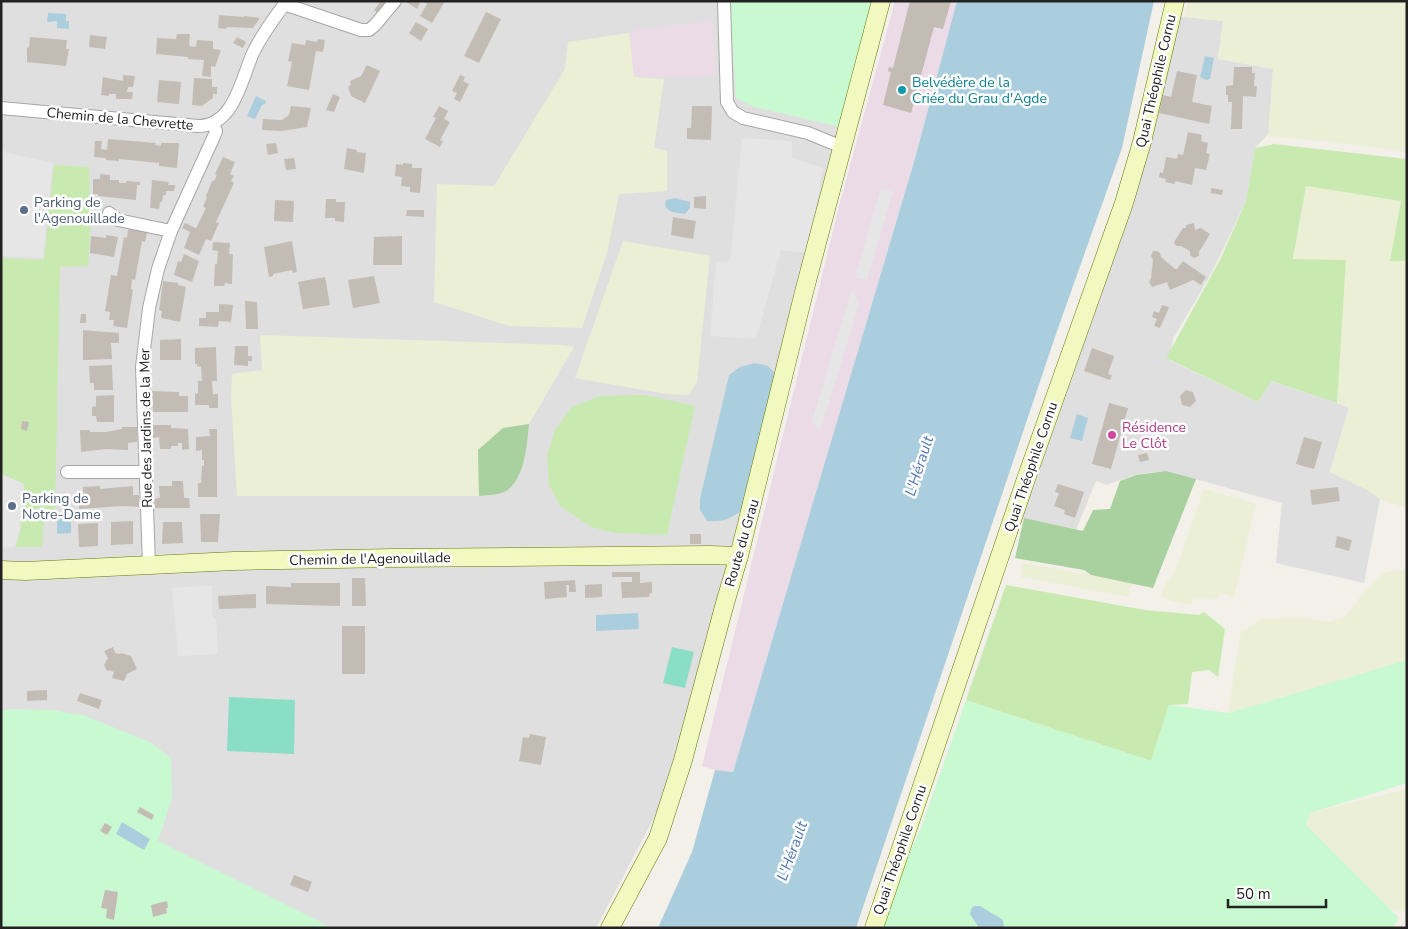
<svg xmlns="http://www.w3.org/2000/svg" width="1408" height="929" font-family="'Nunito Sans',sans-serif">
  <rect width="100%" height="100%" fill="#f2f0e9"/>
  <g fill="#e0dfdf">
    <polygon points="1,1 876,1 778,434 666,795 596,928 1,928"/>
    <polygon points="1176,16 1223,21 1218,59 1273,69 1269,133 1255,148 1246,201 1212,272 1173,339 1169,360 1258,402 1270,381 1349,407 1330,472 1369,490 1380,499 1364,583 1276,563 1282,503 1166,471 1138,474 1106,485 1096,481 1076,530 1019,517"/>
  </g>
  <g fill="#ebdbe6">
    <polygon points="895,1 957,1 914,162 733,772 715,770 702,766 839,206"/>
    <polygon points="712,21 717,74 701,77 634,77 629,33 639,29"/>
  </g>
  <g fill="#ebefd5">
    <polygon points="1188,1 1407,1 1407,152 1332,142 1268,136 1273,69 1218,59 1223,21 1185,17"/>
    <polygon points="629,33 634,77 664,79 654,148 667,151 667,191 619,194 607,253 582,328 509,326 434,302 437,184 494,186 565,69 568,42"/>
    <polygon points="1306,186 1402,201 1390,260 1407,261 1407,508 1380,499 1367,490 1330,472 1349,408 1337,403 1346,260 1294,259"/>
    <polygon points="623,241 710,256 697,382 689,395 666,394 575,378"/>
    <polygon points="260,335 562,345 574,347 529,424 503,428 478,450 479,496 237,496 231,397 232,374 262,370"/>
    <polygon points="1204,489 1256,504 1234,597 1221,593 1216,599 1194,598 1190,605 1169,600 1161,596 1165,584 1176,570"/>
    <polygon points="1023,563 1091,575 1132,583 1128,597 1021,577"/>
    <polygon points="1407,566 1407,660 1228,713 1241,632 1262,619 1305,618 1328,622 1345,617 1360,597 1384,573 1404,569"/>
    <polygon points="1407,789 1407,912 1390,909 1306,826 1310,813"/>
  </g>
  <g fill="#c8eab1">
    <polygon points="1274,144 1407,159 1407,261 1390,261 1401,201 1306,186 1293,259 1346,260 1337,403 1271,381 1258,402 1166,358 1221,258 1246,201 1255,148"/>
    <polygon points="54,165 89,167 91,221 88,266 60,267 55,514 44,517 42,547 15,547 20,532 24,484 1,474 1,258 44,260"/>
    <polygon points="645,395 695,406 667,535 616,533 591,527 560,506 549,485 547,455 555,430 572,407 600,396"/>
    <polygon points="1006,585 1145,610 1199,615 1204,612 1225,629 1218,677 1209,670 1192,672 1188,704 1169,705 1151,761 966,700"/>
  </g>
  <g fill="#a9d09f">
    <path d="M529,424C527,444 525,479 506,491C500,495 487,495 479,496L478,450L503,428Z"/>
    <polygon points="1166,471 1196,479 1153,588 1091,575 1084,570 1015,558 1024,518 1083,531 1093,510 1110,509 1120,481 1136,475"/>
  </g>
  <g fill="#c9f9d1">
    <polygon points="730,1 871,1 840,127 754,107 736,98"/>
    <polygon points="1407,660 1407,783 1310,813 1306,825 1399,918 1393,928 882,928 900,875 921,828 966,700 1151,761 1169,705 1229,713"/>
    <polygon points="11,709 51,710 83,715 150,742 171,758 172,798 158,841 333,928 1,928 1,711"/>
  </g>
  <g fill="#8adec5">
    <polygon points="672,647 694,652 685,688 663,683"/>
    <polygon points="229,697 295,700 294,754 227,751"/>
  </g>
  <g fill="#e6e6e6">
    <polygon points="742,138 792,141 792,158 823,168 807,253 781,250 756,339 710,336 716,262 730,261"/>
    <polygon points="1,148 7,153 53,163 43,258 1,256"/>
    <polygon points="881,188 893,192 867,280 855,277"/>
    <polygon points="852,288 859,304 820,432 812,421"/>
    <polygon points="1,474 24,484 20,528 15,547 1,548"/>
    <polygon points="212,585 213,619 216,619 218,654 178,656 172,588"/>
  </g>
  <g fill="#abcede">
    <polygon points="957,1 1154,1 1122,148 1056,334 856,928 658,928 692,852 715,770 733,772 914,162"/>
    <polygon points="48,13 66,14 66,21 69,21 69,29 57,28 57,21 47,22"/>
    <polygon points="1205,56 1214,58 1210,79 1206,80 1200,77"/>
    <polygon points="256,96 266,101 265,104 262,105 255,119 247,116"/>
    <path d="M675,198L690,202V208L685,214C676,213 662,212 666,200Z"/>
    <path d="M755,363L768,366L777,375L742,510C730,520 721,522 707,521L700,510V499L729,375L740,367Z"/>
    <polygon points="1077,414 1088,418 1082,441 1070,438"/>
    <polygon points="71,518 71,533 57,534 57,519"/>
    <polygon points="638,613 639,629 596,631 596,615"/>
    <polygon points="122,822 150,839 144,850 116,834"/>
    <polygon points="974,906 980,906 1003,920 1004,928 979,928 970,914 971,909"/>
  </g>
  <g fill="#c3bcb5">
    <polygon points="381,1 393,1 381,16 374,10"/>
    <polygon points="405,1 421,1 417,9"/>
    <polygon points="423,1 445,1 432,23 420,16 427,4"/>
    <polygon points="910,1 951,1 943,29 934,27 911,113 883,105 891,72 888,71 889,67 893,68"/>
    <polygon points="486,12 501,19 479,63 464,56"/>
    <polygon points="219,15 244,17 245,16 260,18 253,28 227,27 226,29 218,28"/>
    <polygon points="416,22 428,29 421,41 409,33"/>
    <polygon points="177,34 190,34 189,46 196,47 197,40 213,41 213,49 221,50 215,67 211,66 211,77 202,76 204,60 188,59 188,57 156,54 157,38 176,39"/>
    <polygon points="90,35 107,37 105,49 89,47"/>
    <polygon points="30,37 67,40 66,49 69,49 66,66 27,62 27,48 29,47"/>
    <polygon points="237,37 246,42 243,48 233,43"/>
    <polygon points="318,39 325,40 323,52 316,51 309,90 287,86 292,62 288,61 292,43 305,45 306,40 317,42"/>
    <polygon points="367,65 380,71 365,103 351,96 348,87 351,85 350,81 361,76"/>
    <polygon points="1234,67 1252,67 1252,73 1255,73 1254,86 1257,86 1256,97 1243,96 1242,129 1231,129 1232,102 1228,102 1228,95 1226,95 1226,86 1233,85"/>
    <polygon points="1177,71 1197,75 1192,102 1212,106 1209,124 1159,113 1163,95 1171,97"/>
    <polygon points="123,75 135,76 133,87 128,87 127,92 133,92 132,99 116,99 116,94 109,94 109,96 101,95 103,77 123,81"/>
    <polygon points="460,75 465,77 463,81 469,84 460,102 454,99 457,93 452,91"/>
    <polygon points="194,78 212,79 212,87 217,87 217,94 213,94 213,98 202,106 192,105"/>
    <polygon points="159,80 181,82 179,104 157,102"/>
    <polygon points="333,94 340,97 334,112 326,110"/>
    <polygon points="291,106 311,108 307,127 282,131 262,130 263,119 282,120 289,115"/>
    <polygon points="439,106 448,111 444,119 450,122 440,140 443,141 440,147 425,139 436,118 433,117"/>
    <polygon points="692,106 712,106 711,140 687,139 687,128 691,128"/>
    <polygon points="1188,132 1202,135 1201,141 1208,143 1206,153 1210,154 1206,170 1195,168 1192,185 1175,181 1175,184 1165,182 1166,179 1159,177 1160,172 1163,173 1166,157 1177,159 1178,154 1183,155"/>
    <polygon points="108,139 156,143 155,145 161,146 161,143 179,143 177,168 159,166 159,163 119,159 119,161 106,160 106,158 94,157 95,141 102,141 101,149 107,150"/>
    <polygon points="276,143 278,153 268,155 266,144"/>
    <polygon points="347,148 357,150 357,152 366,153 364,173 344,169"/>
    <polygon points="223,157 235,162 230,174 234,176 231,181 234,183 216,222 219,223 211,241 206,239 199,255 184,248 190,232 182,228 185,223 196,228 206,208 203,207 207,197 206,196 212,181 214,181 217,175 215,174"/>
    <polygon points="294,158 296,169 286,170 284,159"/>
    <polygon points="403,163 412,164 412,168 422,168 420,193 410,192 410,187 401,186 402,177 395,176 396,164 403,165"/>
    <polygon points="100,174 110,175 110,180 119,180 119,183 126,183 127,181 140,182 140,185 137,185 136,200 98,196 98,194 93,194 93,179 100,179"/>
    <polygon points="152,180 169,182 168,185 175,185 174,191 166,191 166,195 163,195 162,202 160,202 159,209 150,208"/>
    <polygon points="1211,188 1223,190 1222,195 1211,193"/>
    <polygon points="706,196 706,209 694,208 694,197"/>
    <polygon points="326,199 336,199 336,202 345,202 344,222 335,221 335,218 325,218"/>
    <polygon points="275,200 294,201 293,222 274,221"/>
    <polygon points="407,210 424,210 424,217 406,216"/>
    <polygon points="673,217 696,221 693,239 671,235"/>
    <polygon points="1194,223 1195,230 1201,228 1210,234 1199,252 1199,256 1194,258 1190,255 1190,251 1181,246 1176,246 1174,242 1183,228 1186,228 1186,225"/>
    <polygon points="128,229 147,232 145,242 142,241 135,280 132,279 131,289 133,290 127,328 113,326 114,320 109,320 110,312 105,311 111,275 117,276 124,237 127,238"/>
    <polygon points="106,235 118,237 114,257 90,253 91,236 106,238"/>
    <polygon points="402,236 402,265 373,265 374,237"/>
    <polygon points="292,241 297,272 293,273 292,270 273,274 273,276 269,277 264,247"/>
    <polygon points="213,242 230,243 229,254 233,254 232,284 225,283 224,286 214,286 215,264 217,264 218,251 212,250"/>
    <polygon points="1153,251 1157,251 1160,253 1161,257 1175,269 1177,269 1183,261 1206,277 1201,285 1193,280 1170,290 1167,282 1152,287 1149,282 1151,278 1153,260 1151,256"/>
    <polygon points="184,254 199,261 192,282 174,275 178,261 181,262"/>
    <polygon points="374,276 380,303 353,308 348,280"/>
    <polygon points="325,277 330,305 303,309 298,282"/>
    <polygon points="163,281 178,283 178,285 186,287 180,322 161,318 162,311 159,310"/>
    <polygon points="245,301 257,302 258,329 246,329"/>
    <polygon points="219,304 233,305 231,322 219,321 218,327 199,326 199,318 206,318 206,312 219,312"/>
    <polygon points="1162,305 1169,307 1160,328 1154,326 1157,319 1152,317 1154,311 1159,313"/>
    <polygon points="81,314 86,314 86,323 80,323"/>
    <polygon points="83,330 119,333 119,343 111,343 112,359 83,360"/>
    <polygon points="181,339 181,360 160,360 160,340"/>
    <polygon points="235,346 248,346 248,356 252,356 252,361 248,361 248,366 234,365"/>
    <polygon points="216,347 217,381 212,381 213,394 218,394 218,408 209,408 209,405 195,405 195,394 198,393 198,381 202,381 201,367 197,366 197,364 195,364 195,348"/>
    <polygon points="1092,348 1114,356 1108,374 1112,375 1110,380 1084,371"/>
    <polygon points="112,365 113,390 94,390 94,383 90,383 89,366"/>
    <polygon points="1186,390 1193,392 1196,401 1190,407 1182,405 1180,396"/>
    <polygon points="152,391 179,392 179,396 188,396 188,412 153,412"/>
    <polygon points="114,395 114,422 97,422 96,416 92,416 92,407 96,406 96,396"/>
    <polygon points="1109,403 1128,408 1111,469 1092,464"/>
    <polygon points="22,421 29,422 27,431 21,429"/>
    <polygon points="153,425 171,425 171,428 188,429 189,449 182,450 182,443 178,443 178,446 171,446 171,449 160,449 159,437 153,438"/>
    <polygon points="122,427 137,427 137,442 128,443 128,450 106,449 81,452 80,430 90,430 90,432 106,432 122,429"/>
    <polygon points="209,429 217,429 217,497 198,497 198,483 201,483 202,466 204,466 204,460 202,460 202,450 196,451 196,437 210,436"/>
    <polygon points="1304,437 1322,442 1314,469 1296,464"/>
    <polygon points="1147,453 1149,460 1140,462 1138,455"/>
    <polygon points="172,481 183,481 184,498 189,498 190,508 155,508 154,499 160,498 159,486 172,486"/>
    <polygon points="1058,484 1084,492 1075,518 1064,514 1065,510 1054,506 1059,493 1055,492"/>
    <polygon points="100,486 100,489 133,486 133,495 139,495 139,507 123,506 79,509 79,500 83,500 83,487"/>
    <polygon points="1338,487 1340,501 1312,505 1310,490"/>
    <polygon points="200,514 220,514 218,542 201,542"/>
    <polygon points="133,521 133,544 111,545 111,522"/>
    <polygon points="163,522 182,522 183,543 162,544"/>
    <polygon points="98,523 98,546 79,547 78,524"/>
    <rect x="690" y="534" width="11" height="10"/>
    <polygon points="1337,536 1352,540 1349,551 1335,547"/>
    <polygon points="612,572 640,572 640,583 652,582 652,593 650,593 649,597 622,598 621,582 632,582 632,577 612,577"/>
    <polygon points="352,578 365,578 366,606 352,606"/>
    <polygon points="575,580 576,592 569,592 569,585 566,585 567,597 545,599 544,582"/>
    <polygon points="291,583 340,583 340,606 266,604 266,586 291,587"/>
    <polygon points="602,584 602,597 585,598 585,585"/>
    <polygon points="256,594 256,608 219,609 218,596"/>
    <rect x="342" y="626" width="23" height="48"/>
    <polygon points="113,647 115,653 120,654 121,653 131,656 137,669 127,674 124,681 112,678 114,672 109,670 107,671 104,665 108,658 104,651"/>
    <polygon points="47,690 47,700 27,701 27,691"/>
    <polygon points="80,693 102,700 99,709 77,701"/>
    <polygon points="530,734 546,737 541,765 519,761 523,737 529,738"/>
    <polygon points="140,807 154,815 152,820 137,812"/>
    <polygon points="105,823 112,827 107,835 100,831"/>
    <polygon points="294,875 312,882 308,892 290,885"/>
    <polygon points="105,890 118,892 114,920 106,918 107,909 101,908"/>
    <polygon points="167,901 168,908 166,908 167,913 153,917 151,905"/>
  </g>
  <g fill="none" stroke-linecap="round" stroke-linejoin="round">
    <g stroke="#a6a6a6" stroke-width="14">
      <g id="street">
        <polyline points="724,1 727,102 733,112 743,118 808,133 842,147"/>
        <polyline points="284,4 361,30 369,30 375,25 395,1"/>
        <path d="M1,108L198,126C234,126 241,80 253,53C262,34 274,18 287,1"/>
        <polyline points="109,213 118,220 171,231"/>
        <polyline points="67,472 145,472"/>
        <polyline points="149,565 142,367 149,308 158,269 171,231 215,134 216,131 213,124"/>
      </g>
    </g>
    <g stroke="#637a08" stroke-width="19">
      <g id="secondary">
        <polyline points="1,570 25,571 234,561 393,558 709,555 739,556"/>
        <polyline points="610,928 658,838 683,760 725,603 739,556 804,292 881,1"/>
        <polyline points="874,928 1026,479 1124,203 1142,142 1175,1"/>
      </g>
    </g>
    <use href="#street" stroke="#fff" stroke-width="12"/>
    <use href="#secondary" stroke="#f1f9c0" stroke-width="18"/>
  </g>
  <circle fill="#0f9aa8" stroke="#fff" stroke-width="2" cx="902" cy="90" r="5"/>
  <g fill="#5c6f8a" stroke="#fff" stroke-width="2">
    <circle cx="24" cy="210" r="5"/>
    <circle cx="12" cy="506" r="5"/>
  </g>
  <circle fill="#d1479c" stroke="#fff" stroke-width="2" cx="1112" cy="435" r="5"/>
  <g text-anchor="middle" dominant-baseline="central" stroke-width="5" stroke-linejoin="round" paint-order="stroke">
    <g font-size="14" fill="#222" stroke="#fff">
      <text transform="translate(1156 81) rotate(-77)">Quai Théophile Cornu</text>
      <text transform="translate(120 119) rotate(5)">Chemin de la Chevrette</text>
      <text transform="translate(146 428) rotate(-91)">Rue des Jardins de la Mer</text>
      <text transform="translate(1031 467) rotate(-71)">Quai Théophile Cornu</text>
      <text transform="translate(742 543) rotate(-74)">Route du Grau</text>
      <text transform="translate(370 559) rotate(-1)">Chemin de l'Agenouillade</text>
      <text transform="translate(900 850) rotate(-71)">Quai Théophile Cornu</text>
    </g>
    <g font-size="14" fill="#0d838f" stroke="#fff" text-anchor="start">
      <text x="912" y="82">Belvédère de la<tspan x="912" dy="16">Criée du Grau d'Agde</tspan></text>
    </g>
    <g font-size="14" fill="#4e5e75" stroke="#fff" text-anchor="start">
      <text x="34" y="202">Parking de<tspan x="34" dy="16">l'Agenouillade</tspan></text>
      <text x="22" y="498">Parking de<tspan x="22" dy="16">Notre-Dame</tspan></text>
    </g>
    <g font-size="14" fill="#b23c85" stroke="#fff" text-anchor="start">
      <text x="1122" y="427">Résidence<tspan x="1122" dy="16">Le Clôt</tspan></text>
    </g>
    <g font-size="15" font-style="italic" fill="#4f77b1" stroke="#fff">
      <text transform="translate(919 466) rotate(-72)">L'Hérault</text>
      <text transform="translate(792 851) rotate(-70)">L'Hérault</text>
    </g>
  </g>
  <rect width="1408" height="929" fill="none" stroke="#222222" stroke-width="5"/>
  <path d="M1228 899v8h98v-8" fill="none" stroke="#222222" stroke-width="2.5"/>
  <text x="1236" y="899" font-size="15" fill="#222222" stroke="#ffffff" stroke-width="4" paint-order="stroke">50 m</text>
</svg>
